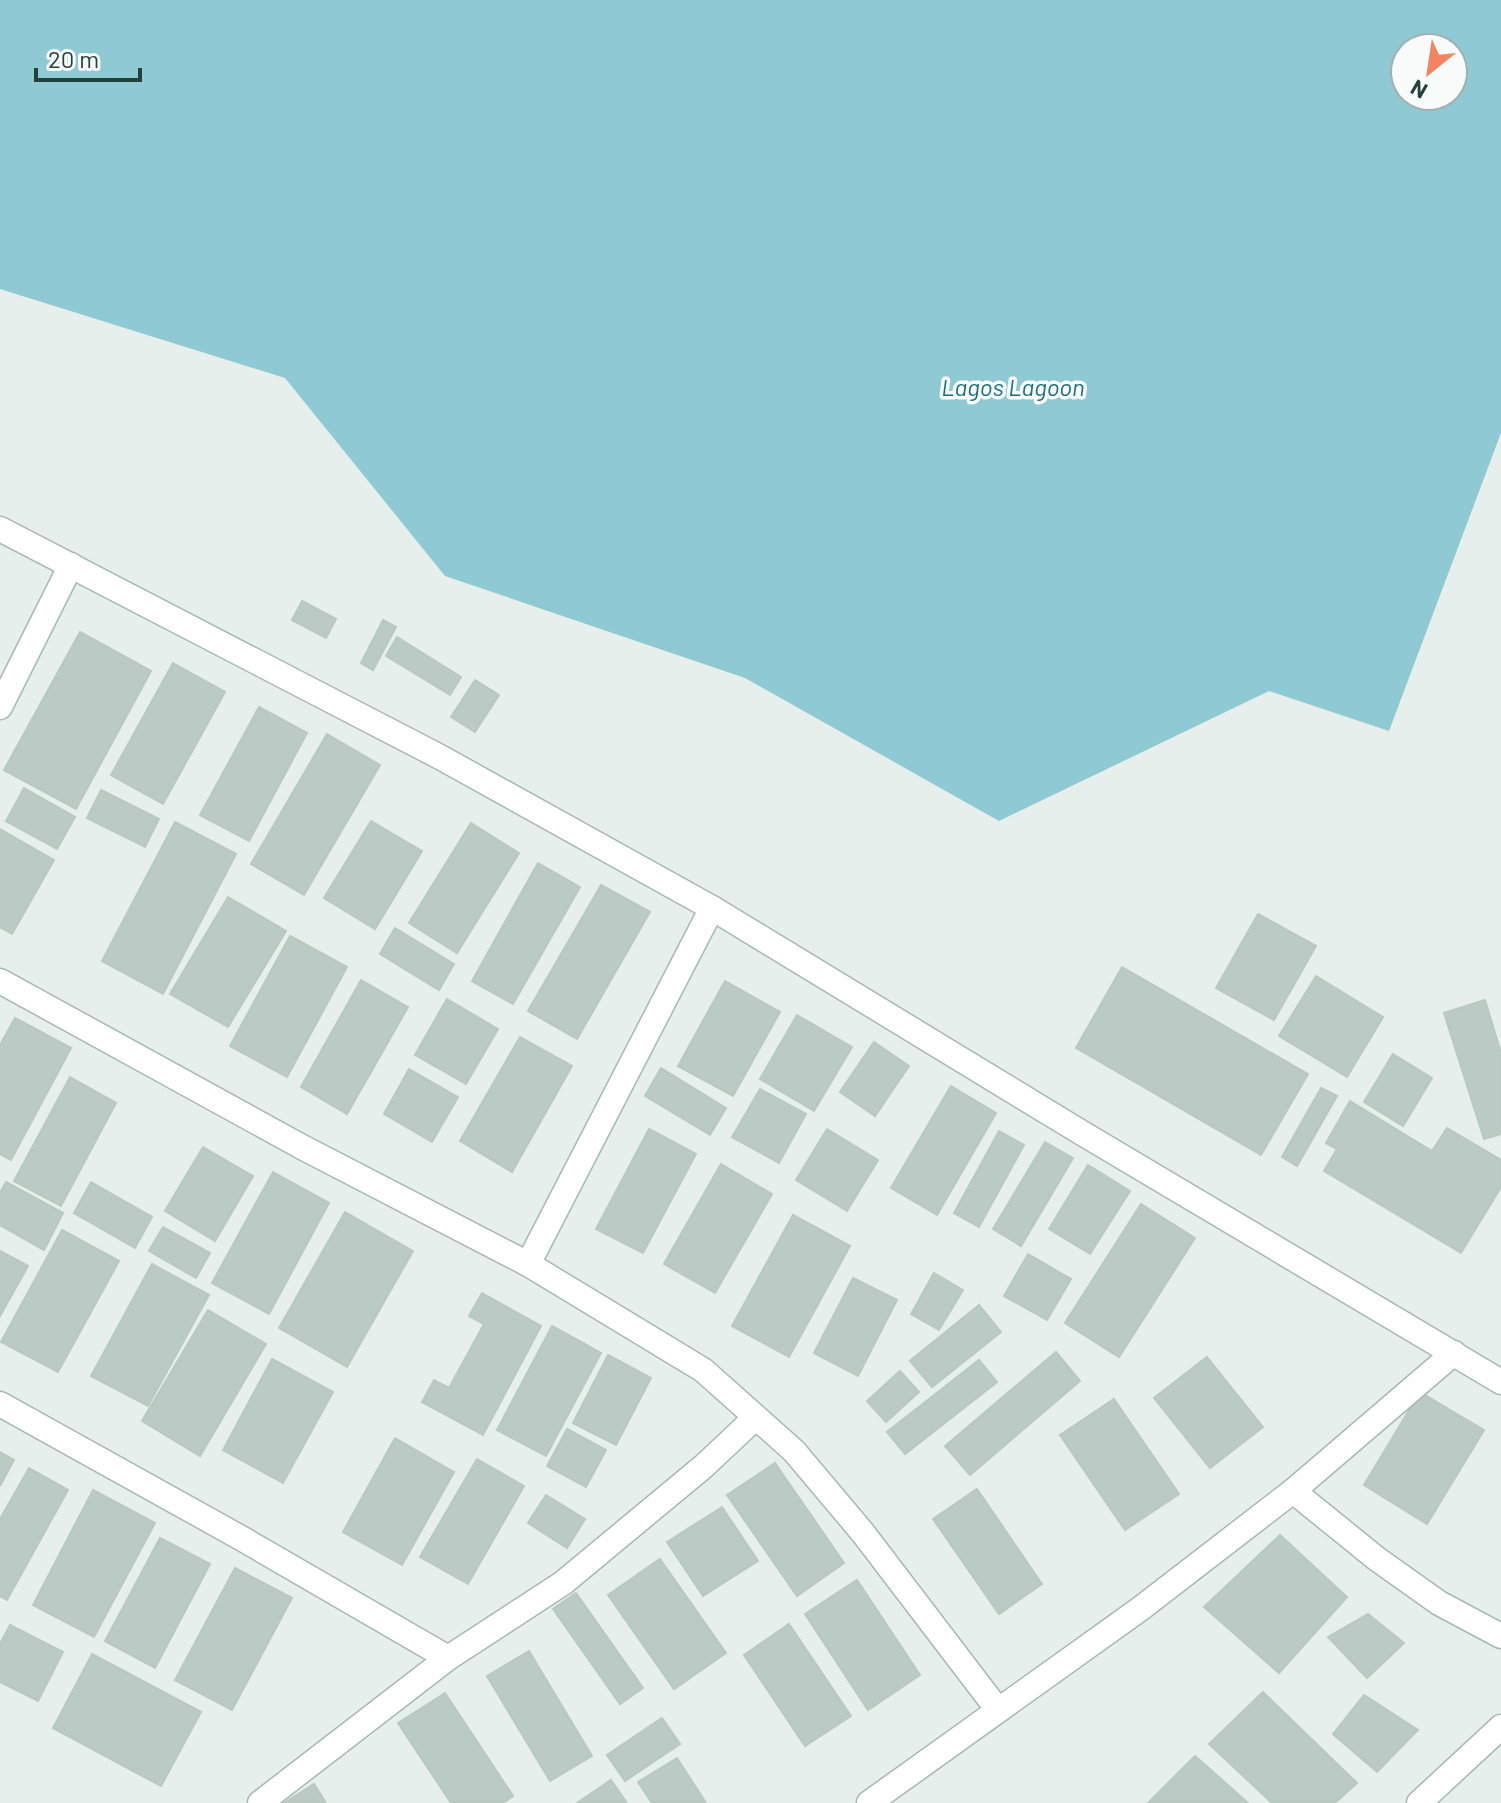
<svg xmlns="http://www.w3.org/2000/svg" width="1501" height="1803" font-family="Barlow,sans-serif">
  <rect width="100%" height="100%" fill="#e6efeb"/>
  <path fill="#8ec9d4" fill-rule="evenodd" d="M0,0H1501V433L1389,731L1269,691L999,821L745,678L445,576L285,378L0,289ZM1405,48H1453V96H1405Z"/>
  <g fill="#bbcac4" stroke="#b8c9c2" stroke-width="2">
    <polygon points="302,601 336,619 326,638 292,620"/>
    <polygon points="383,620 396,627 373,670 361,663"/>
    <polygon points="80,632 151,671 76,809 4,770"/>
    <polygon points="397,637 461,677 450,695 386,656"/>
    <polygon points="173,663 225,692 163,804 111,775"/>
    <polygon points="475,680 499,695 475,732 451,717"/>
    <polygon points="259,707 307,733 249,841 200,815"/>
    <polygon points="327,734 380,765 304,895 251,864"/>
    <polygon points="24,788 75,817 57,849 6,821"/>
    <polygon points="101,790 159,819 145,847 87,818"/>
    <polygon points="371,821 422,851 375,929 324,898"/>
    <polygon points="175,822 236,854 163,994 102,961"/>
    <polygon points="471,823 519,853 457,953 409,923"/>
    <polygon points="0,829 54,860 12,934 0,927"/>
    <polygon points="538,863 580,887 513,1004 472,981"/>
    <polygon points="601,885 650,912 577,1039 528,1011"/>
    <polygon points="228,897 286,931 228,1027 170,994"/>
    <polygon points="1258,914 1316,946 1274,1020 1216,988"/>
    <polygon points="395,928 454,964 439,990 380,954"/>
    <polygon points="290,936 347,967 287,1077 230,1046"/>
    <polygon points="1122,967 1308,1074 1261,1155 1076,1048"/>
    <polygon points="1316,976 1383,1017 1347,1077 1279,1036"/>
    <polygon points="361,980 408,1007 347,1114 301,1087"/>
    <polygon points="725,981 780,1012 733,1096 678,1066"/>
    <polygon points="447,999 498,1029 466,1084 415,1055"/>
    <polygon points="1485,1000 1501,1053 1501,1134 1484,1139 1444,1013"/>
    <polygon points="797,1015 852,1047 814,1111 760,1079"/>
    <polygon points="15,1018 71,1048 11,1160 0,1154 0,1045"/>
    <polygon points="520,1037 572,1066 512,1172 460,1141"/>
    <polygon points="874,1042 909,1066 875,1116 840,1092"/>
    <polygon points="1393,1054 1432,1078 1403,1126 1364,1102"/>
    <polygon points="661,1068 726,1108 710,1135 645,1096"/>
    <polygon points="409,1069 458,1097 432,1142 384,1114"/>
    <polygon points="70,1077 116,1103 61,1206 14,1181"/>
    <polygon points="951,1086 996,1113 937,1215 891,1188"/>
    <polygon points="1321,1088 1337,1096 1297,1166 1282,1157"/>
    <polygon points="760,1089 806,1114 779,1163 732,1137"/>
    <polygon points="1350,1101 1432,1151 1447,1128 1501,1160 1501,1187 1461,1253 1324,1171 1337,1149 1326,1143"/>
    <polygon points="649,1129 696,1154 643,1253 596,1229"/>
    <polygon points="827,1129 878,1160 847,1211 796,1180"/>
    <polygon points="999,1131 1024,1145 979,1227 954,1213"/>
    <polygon points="1045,1142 1073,1158 1021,1246 993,1229"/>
    <polygon points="203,1147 253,1176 215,1241 165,1211"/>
    <polygon points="721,1164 772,1194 715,1293 664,1264"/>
    <polygon points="1088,1165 1130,1191 1090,1254 1049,1229"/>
    <polygon points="273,1172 329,1203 269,1314 212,1283"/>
    <polygon points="6,1182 63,1213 44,1250 0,1225 0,1193"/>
    <polygon points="91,1182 152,1217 135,1248 74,1213"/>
    <polygon points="1141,1204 1195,1238 1119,1357 1065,1323"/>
    <polygon points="345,1212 413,1251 347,1367 279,1328"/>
    <polygon points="793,1215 850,1246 789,1357 732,1326"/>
    <polygon points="163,1227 210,1253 196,1278 149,1251"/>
    <polygon points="62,1230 119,1261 58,1372 1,1342"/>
    <polygon points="0,1251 28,1266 0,1316"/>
    <polygon points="1028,1254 1071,1279 1047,1320 1004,1296"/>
    <polygon points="152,1264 209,1295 148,1406 91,1376"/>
    <polygon points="934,1273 963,1290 939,1330 911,1314"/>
    <polygon points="853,1278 897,1300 858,1376 814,1353"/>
    <polygon points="482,1293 541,1326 483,1435 422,1402 434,1380 449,1388 484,1324 469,1316"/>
    <polygon points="979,1305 1001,1332 932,1387 910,1361"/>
    <polygon points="208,1310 266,1344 200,1456 142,1421"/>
    <polygon points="552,1326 601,1353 546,1456 497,1430"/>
    <polygon points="1056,1352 1080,1381 970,1475 945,1446"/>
    <polygon points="608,1355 651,1378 616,1445 573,1423"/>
    <polygon points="1207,1357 1263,1427 1210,1468 1154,1398"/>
    <polygon points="272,1359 333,1392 283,1483 223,1450"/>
    <polygon points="979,1360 997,1382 905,1454 887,1432"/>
    <polygon points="900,1371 919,1392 886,1422 867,1401"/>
    <polygon points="1420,1392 1484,1430 1427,1524 1364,1485"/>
    <polygon points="1114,1399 1179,1494 1125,1530 1060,1435"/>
    <polygon points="567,1429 606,1450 586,1487 547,1466"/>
    <polygon points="395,1438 454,1472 402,1565 343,1532"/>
    <polygon points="0,1452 14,1460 0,1486"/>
    <polygon points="477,1459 524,1486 468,1584 420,1557"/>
    <polygon points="775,1463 844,1563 797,1596 727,1495"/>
    <polygon points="29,1468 68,1490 7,1600 0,1596 0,1519"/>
    <polygon points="977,1489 1042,1584 999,1614 933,1519"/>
    <polygon points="93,1490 155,1523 94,1637 33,1605"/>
    <polygon points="546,1495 585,1519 567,1548 528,1523"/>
    <polygon points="722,1507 758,1561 703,1596 667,1542"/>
    <polygon points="1280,1535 1347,1597 1279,1673 1204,1607"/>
    <polygon points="160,1538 210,1564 155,1668 105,1641"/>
    <polygon points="660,1559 726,1653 674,1689 608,1595"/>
    <polygon points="235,1568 292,1598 232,1710 175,1680"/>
    <polygon points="857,1580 920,1675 868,1710 805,1614"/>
    <polygon points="576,1593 643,1688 620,1704 553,1609"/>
    <polygon points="1368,1614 1404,1643 1367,1678 1328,1637"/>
    <polygon points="789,1624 851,1716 805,1746 744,1655"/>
    <polygon points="10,1625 63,1652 38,1701 0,1682 0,1644"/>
    <polygon points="529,1651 592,1756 550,1781 487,1676"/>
    <polygon points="92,1654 201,1712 161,1786 53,1728"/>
    <polygon points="1263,1692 1357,1783 1335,1803 1272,1803 1209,1744"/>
    <polygon points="445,1693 513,1796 503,1803 451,1803 398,1723"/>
    <polygon points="1364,1695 1418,1730 1377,1772 1333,1734"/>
    <polygon points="662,1718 680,1744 625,1781 607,1755"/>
    <polygon points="1195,1756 1248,1803 1148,1803"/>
    <polygon points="677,1758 706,1803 652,1803 638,1782"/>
    <polygon points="611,1780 627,1803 577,1803"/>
    <polygon points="314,1784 326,1803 284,1803"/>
  </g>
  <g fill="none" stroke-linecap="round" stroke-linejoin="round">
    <g stroke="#a8b8b2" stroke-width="27">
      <g id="minor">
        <polyline points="0,529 440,757 712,908 1082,1133 1501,1382"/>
        <polyline points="0,707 71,565"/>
        <polyline points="0,981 302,1147 528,1264 703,1370 794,1451 863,1533 998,1710"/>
        <polyline points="528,1264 712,908"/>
        <polyline points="0,1404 241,1538 448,1658"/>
        <polyline points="1293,1491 1377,1559 1439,1603 1501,1636"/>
        <polyline points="260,1803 448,1658 563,1583 704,1466 755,1418"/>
        <polyline points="869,1803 1140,1609 1293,1491 1454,1353"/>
        <polyline points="1419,1803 1501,1727"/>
      </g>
    </g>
    <use href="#minor" stroke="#fff" stroke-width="24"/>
  </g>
  <g text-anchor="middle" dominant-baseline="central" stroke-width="7" stroke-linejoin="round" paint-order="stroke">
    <g font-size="24" font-style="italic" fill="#1c6f80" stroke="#f7fbf9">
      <text x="1013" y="386">Lagos Lagoon</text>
    </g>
  </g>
  <g transform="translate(1429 72) rotate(210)"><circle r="38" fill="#f7fbf9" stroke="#a3b1ad" stroke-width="2"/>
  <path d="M0-6L14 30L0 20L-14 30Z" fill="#f4845f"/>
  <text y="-12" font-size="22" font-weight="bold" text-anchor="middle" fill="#24423a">N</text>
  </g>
  <path d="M36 68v12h104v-12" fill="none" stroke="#24423a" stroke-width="4"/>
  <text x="48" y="68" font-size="24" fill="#24423a" stroke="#f7fbf9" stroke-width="6" paint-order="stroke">20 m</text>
</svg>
